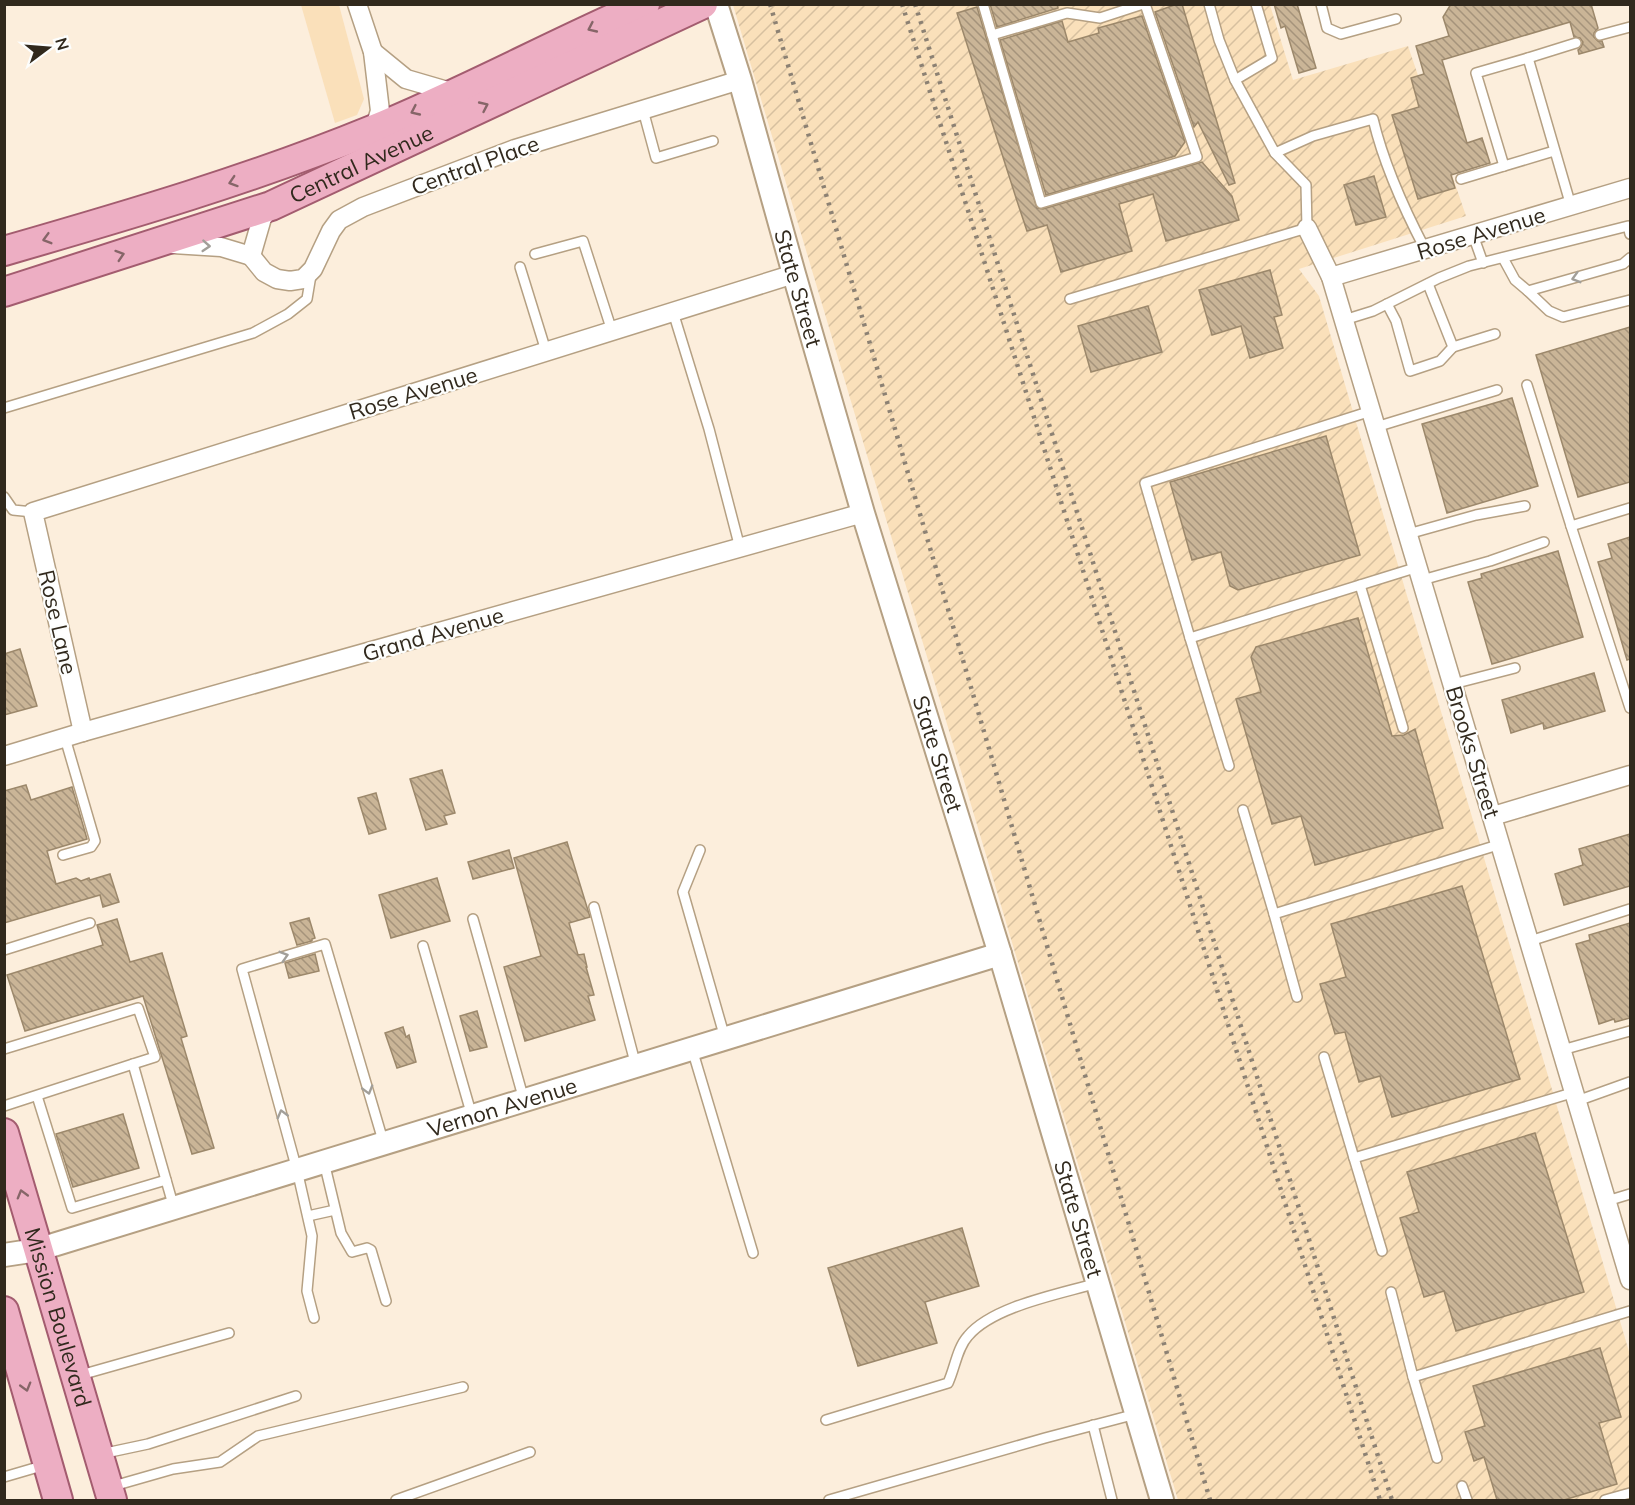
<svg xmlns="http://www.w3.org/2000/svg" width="1635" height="1505" font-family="Mulish,sans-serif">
  <defs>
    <pattern id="industrial-furrows" width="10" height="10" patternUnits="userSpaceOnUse" patternTransform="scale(1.5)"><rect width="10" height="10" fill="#fae0ba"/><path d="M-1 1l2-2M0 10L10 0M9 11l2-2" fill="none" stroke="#d7c09f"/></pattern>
    <pattern id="building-back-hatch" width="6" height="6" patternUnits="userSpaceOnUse" patternTransform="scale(1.5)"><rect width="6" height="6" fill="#cab597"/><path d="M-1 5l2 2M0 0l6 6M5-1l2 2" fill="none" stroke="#a5937b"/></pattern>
  </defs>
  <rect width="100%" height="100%" fill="#fceedc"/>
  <polygon fill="#fae0ba" points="301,5 339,5 364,99 357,115 335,123"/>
  <polygon fill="url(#industrial-furrows)" points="733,5 1270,5 1293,80 1408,46 1466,216 1299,269 1319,296 1630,1355 1630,1500 1178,1500"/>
  <g fill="url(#building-back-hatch)" stroke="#9c886b" stroke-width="1.5">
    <polygon points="990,4 1057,4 1058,8 997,27"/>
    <polygon points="1177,4 1182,4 1235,183 1229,185 1198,122 1194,127 1155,12"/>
    <polygon points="1274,4 1297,4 1316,68 1299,73 1285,26 1281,28"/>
    <polygon points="1451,4 1591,4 1598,28 1594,33 1594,37 1598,41 1602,41 1604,47 1579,54 1578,50 1581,47 1583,42 1580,38 1574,37 1570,22 1442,60 1467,143 1482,138 1490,163 1451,175 1455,188 1418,199 1392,115 1419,107 1411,78 1424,74 1416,46 1449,36 1443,17"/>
    <polygon points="977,7 1037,208 1043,209 1202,162 1232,196 1239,220 1166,241 1153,194 1119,204 1132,251 1061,272 1047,225 1027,231 1017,201 957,13"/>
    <polygon points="1142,16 1185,142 1175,156 1046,195 1000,40 1062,21 1068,42 1099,33 1098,28"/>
    <polygon points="1374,176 1386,217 1356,225 1344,185"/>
    <polygon points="1270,270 1282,315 1274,317 1283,348 1250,358 1241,326 1212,335 1199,290"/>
    <polygon points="1148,306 1162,352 1091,372 1078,326"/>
    <polygon points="1630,327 1630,482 1578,497 1536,355"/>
    <polygon points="1512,398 1538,486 1447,513 1422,424"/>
    <polygon points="1326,436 1360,555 1238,590 1230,586 1221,552 1192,560 1170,482"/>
    <polygon points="1630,537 1630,659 1627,660 1598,562 1612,558 1608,544"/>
    <polygon points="1558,551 1583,637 1492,664 1468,582 1482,578 1481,574"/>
    <polygon points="1358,618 1392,736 1404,735 1415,729 1443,828 1315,865 1301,816 1272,824 1236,699 1261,692 1251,657 1256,647"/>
    <polygon points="20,649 37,706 4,715 4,654"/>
    <polygon points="1594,673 1605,711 1544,729 1543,723 1511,733 1502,700"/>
    <polygon points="442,770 455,813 444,816 447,824 426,830 410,779"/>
    <polygon points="26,785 31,800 72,787 87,839 47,851 56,884 76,878 81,881 89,878 90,880 110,874 119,902 103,907 100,895 4,923 4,791"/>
    <polygon points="376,793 386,829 369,834 358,798"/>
    <polygon points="1630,834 1630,886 1564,905 1555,874 1583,865 1579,849"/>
    <polygon points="567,842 590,917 569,923 578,955 584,954 587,967 586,967 594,995 588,996 595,1020 525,1041 504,967 541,956 514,858"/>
    <polygon points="509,850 514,868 473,879 468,862"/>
    <polygon points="437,878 450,921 391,938 379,895"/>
    <polygon points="1462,886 1520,1079 1392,1117 1380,1076 1359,1082 1345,1032 1335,1034 1320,984 1346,977 1331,924"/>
    <polygon points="309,918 315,938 312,939 312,941 297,945 290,923"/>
    <polygon points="117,919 130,962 162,953 187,1036 181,1038 214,1148 192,1154 143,996 25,1031 7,975 103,945 97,925"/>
    <polygon points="1630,923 1630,1018 1615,1022 1614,1019 1599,1024 1576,944 1590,940 1589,935"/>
    <polygon points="315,954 319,971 289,978 285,963"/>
    <polygon points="477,1011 487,1047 470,1051 460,1016"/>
    <polygon points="403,1027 406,1037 409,1035 416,1062 397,1068 385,1033"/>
    <polygon points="123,1114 139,1168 73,1187 56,1134"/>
    <polygon points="1535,1133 1584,1292 1456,1331 1444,1291 1424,1297 1400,1218 1419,1212 1407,1172"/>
    <polygon points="962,1228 979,1286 925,1302 937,1343 858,1366 828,1268"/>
    <polygon points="1600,1348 1621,1417 1599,1423 1617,1484 1564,1500 1497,1500 1484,1457 1474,1461 1465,1432 1485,1426 1473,1386"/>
  </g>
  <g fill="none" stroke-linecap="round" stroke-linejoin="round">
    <g stroke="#b5a083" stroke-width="12">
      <g id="service">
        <polyline points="983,4 1041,203 1197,157 1145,4"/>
        <polyline points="1321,4 1327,28 1341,34 1396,19"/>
        <polyline points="992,35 1067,13 1100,18 1143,4"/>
        <polyline points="1600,35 1630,27"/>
        <polyline points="1528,58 1576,43"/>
        <polyline points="1235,80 1272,58 1256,4"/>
        <polyline points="643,110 656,158 713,141"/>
        <polyline points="1554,151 1504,166 1476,73 1528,58 1571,206"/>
        <path d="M1275,153L1313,136L1373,119C1384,165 1403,207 1425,249"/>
        <polyline points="1461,179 1504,166"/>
        <polyline points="1473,235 1483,263"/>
        <polyline points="535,254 583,241 612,331"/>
        <polyline points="1503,258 1515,280 1528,291 1623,264 1630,258"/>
        <polyline points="520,267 546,351"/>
        <polyline points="1528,291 1549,311 1563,317 1630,300"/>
        <polyline points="1070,299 1307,228 1306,185 1275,153 1235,80 1219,40 1209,4"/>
        <polyline points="1387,304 1396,321 1410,371 1440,361 1453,347 1428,284"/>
        <polyline points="673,312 709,429 740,548"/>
        <polyline points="1344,320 1373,311 1439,278 1469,266 1628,226 1630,234"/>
        <polyline points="1453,347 1495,334"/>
        <polyline points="1527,385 1571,526 1630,508"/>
        <polyline points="4,408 253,333 288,314 307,299 311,275"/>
        <polyline points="1371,411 1145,483 1190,638 1418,567"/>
        <polyline points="1376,427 1497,390"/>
        <polyline points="4,497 13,510 33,512"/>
        <polyline points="1571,526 1630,708"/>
        <polyline points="1408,534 1476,515 1525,506"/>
        <polyline points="1422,580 1490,561 1544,542"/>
        <polyline points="1360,585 1403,728"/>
        <polyline points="1190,638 1229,766"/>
        <polyline points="1453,684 1515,668"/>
        <polyline points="1243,810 1274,914"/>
        <polyline points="700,850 683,892 725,1038"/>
        <polyline points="63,855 91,847 95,841 65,738"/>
        <polyline points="594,907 636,1066"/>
        <polyline points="473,919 524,1100"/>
        <polyline points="1530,941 1630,909"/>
        <polyline points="423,946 472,1116"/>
        <polyline points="4,950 90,923"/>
        <polyline points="1297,997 1274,914 1501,844"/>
        <polyline points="4,1049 138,1008 155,1057 133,1064"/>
        <polyline points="692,1049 753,1253"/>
        <polyline points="1562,1050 1630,1031"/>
        <polyline points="1324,1057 1354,1158"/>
        <polyline points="37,1096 72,1208 166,1180"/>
        <polyline points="1577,1101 1630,1082"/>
        <polyline points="4,1106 133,1064 174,1208"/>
        <polyline points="324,1162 341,1233 352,1252 367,1248 371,1250 386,1301"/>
        <polyline points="1607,1201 1630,1194"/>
        <polyline points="308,1216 335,1210"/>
        <polyline points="1382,1251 1354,1158 1575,1092"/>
        <polyline points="1391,1292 1413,1377 1630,1311"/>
        <polyline points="314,1318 307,1291 312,1236 297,1170 242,969 325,944 384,1144"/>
        <polyline points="77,1376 229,1333"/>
        <polyline points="1413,1377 1437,1458"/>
        <path d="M826,1420L948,1383C955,1368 957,1348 968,1336C993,1306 1060,1294 1097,1283"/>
        <polyline points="1093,1425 1112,1500"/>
        <polyline points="101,1454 148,1444 296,1396"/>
        <polyline points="4,1477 45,1465"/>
        <polyline points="1462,1486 1467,1500"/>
        <polyline points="110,1487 173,1469 220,1462 258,1436 463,1387"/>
        <polyline points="396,1500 530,1452"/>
        <polyline points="829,1500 1045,1438 1136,1414"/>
        <polyline points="1605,1500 1630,1493"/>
      </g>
    </g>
    <g stroke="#b5a083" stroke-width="21">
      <g id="minor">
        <polyline points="357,4 373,52 380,111 374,130"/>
        <polyline points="373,52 406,79 454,93"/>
        <polyline points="1307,228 1331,277 1630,1280"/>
        <polyline points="173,244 221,247 251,256"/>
        <polyline points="251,256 264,272 277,279 290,281 303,279 313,269 331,231 339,220 363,207 515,149 740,80"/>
        <polyline points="251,256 262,218 271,206"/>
        <polyline points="1331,277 1630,188"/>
        <polyline points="83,732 33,512 794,274"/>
        <polyline points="4,756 83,732 863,513"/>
        <polyline points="1493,816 1630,775"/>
      </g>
    </g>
    <g stroke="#b5a083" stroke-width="26">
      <g id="tertiary">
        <path id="s1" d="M716,4L740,80L794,274L863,513L1000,954L1162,1500"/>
        <path id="s2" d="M4,1255L37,1250L1000,954"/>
      </g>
    </g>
    <g stroke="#a35c6f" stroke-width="32">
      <g id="primary">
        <path d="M4,251C129,215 252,179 372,130C465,92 553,44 645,4"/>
        <path id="s3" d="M4,292L271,206L703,4"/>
        <path id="s4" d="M4,1133L112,1500"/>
        <polyline points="4,1311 58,1500"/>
      </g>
    </g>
    <use href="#service" stroke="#fff" stroke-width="9"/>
    <use href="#minor" stroke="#fff" stroke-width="18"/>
    <use href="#tertiary" stroke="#fff" stroke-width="22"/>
    <use href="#primary" stroke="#edaec3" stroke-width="28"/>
    <g stroke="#8c8173" stroke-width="4.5" stroke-dasharray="3 6" stroke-linecap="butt">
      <polyline points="770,4 1210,1500"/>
      <polyline points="902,4 1380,1500"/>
      <polyline points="915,4 1392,1500"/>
    </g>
  </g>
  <defs><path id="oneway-chevron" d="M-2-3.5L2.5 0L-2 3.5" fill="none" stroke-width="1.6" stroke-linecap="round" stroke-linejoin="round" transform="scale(1.5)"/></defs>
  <g stroke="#866568">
    <use href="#oneway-chevron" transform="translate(592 28) rotate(155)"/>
    <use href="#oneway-chevron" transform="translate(484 106) rotate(-25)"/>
    <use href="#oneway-chevron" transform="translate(415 111) rotate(155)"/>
    <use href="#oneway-chevron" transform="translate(233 182) rotate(162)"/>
    <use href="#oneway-chevron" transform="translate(47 239) rotate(164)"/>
    <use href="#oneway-chevron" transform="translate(120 255) rotate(-18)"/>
    <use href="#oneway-chevron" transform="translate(22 1194) rotate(-106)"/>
    <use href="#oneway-chevron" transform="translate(26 1387) rotate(74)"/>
  </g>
  <g stroke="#a29f99">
    <use href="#oneway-chevron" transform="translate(206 246) rotate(4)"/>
    <use href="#oneway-chevron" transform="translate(1576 278) rotate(164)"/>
    <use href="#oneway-chevron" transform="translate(284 956) rotate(-17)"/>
    <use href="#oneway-chevron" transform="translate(368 1090) rotate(74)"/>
    <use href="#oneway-chevron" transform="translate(282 1114) rotate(-105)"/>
  </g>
  <g text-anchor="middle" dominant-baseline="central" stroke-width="4.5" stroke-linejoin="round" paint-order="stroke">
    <g font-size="22" fill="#31291d" stroke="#fdfefd">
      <text stroke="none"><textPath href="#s3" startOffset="380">Central Avenue</textPath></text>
      <text transform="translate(475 165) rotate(-20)">Central Place</text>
      <text transform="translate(1481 233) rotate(-17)">Rose Avenue</text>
      <text stroke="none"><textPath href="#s1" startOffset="296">State Street</textPath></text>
      <text transform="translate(413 393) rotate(-17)">Rose Avenue</text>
      <text transform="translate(58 622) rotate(77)">Rose Lane</text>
      <text transform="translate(433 634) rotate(-16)">Grand Avenue</text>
      <text transform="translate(1473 752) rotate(73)">Brooks Street</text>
      <text stroke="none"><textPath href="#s1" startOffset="782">State Street</textPath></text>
      <text stroke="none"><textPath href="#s2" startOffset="520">Vernon Avenue</textPath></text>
      <text stroke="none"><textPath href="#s1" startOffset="1268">State Street</textPath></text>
      <text stroke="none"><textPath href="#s4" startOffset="192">Mission Boulevard</textPath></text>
    </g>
  </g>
  <rect width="1635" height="1505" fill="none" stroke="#31291d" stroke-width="12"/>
  <g transform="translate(48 48) rotate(74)" stroke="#fdfefd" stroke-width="4.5" paint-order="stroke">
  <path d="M0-4.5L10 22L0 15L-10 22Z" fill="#31291d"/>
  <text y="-9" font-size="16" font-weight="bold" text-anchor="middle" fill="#31291d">N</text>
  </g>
</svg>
